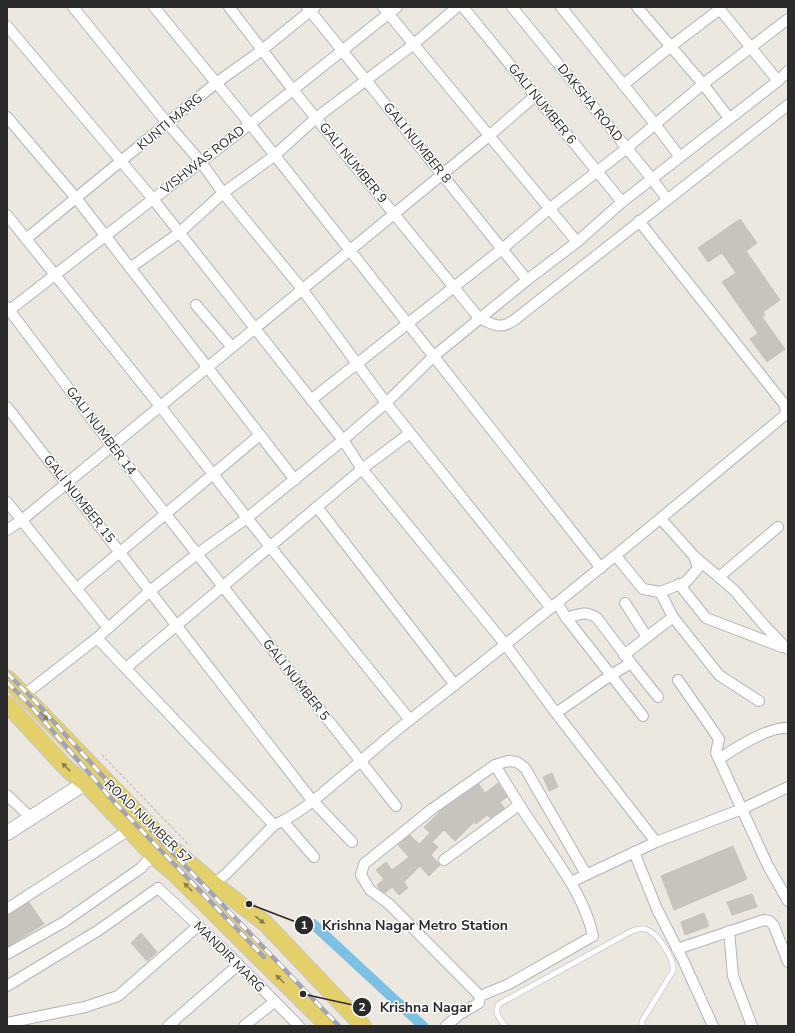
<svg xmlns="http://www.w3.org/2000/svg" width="795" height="1033" font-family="'Nunito Sans',sans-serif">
  <rect width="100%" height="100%" fill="#ece7df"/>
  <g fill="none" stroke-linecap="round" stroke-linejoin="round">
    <polyline stroke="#7cc1e4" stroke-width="10" points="313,924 423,1026"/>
  </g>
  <g fill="#c7c4be" stroke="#c7c3b9">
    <polygon points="740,219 757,243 746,251 780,300 763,312 765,315 762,317 785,349 767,362 750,339 758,333 722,282 736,273 722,253 708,262 698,248"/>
    <polygon points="552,773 558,787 549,791 543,777"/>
    <polygon points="498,783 507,797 500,802 504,808 490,818 487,815 476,824 474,822 455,841 444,830 432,842 438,847 431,855 440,865 429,876 420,866 404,882 408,888 399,895 392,887 385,893 380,890 377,885 384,879 376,870 386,862 392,870 409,857 398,845 410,835 419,844 430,833 424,827 442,810 479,784 485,793"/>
    <polygon points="733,846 747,879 674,910 661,876"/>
    <polygon points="752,894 757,907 732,915 727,902"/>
    <polygon points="29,902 44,924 7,947 7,915"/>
    <polygon points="704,913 709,926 685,935 681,922"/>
    <polygon points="141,933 157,952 147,961 131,943"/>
  </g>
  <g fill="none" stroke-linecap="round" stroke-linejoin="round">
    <g stroke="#b2b4bd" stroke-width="6">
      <path id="lane" d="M505,1026C500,1019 493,1012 499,1004L632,931C635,930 641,928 644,929C656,930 675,959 673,971L642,1021V1026"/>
    </g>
    <g stroke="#b2b4bd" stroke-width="12">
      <g id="street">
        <polyline points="73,7 168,124 201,162 223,193 302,289 386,403 551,608"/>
        <polyline points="154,7 250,124 601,568"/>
        <path d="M229,7L293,90L479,318C493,324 499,330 513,321L788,105"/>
        <polyline points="307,7 527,280"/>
        <polyline points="383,7 577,242"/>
        <polyline points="463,7 622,202"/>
        <polyline points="512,7 652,179 667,199"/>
        <polyline points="561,7 655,124 680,157"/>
        <polyline points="637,7 703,84 729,118"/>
        <polyline points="718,7 778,81"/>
        <polyline points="7,26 153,199 343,440 362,469 505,644 556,713 656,842"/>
        <polyline points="623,85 670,47 720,9"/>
        <polyline points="7,117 76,198 295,480"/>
        <polyline points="7,215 160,406 247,518 410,720"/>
        <polyline points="26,239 216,83 262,50 315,7"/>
        <polyline points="130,268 179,233 223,193 274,156 316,118 414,44 457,7"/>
        <polyline points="196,305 232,347"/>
        <polyline points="7,307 112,446 396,806"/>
        <polyline points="7,312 250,124 397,7"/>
        <polyline points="311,400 502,249 549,209 627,148 703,84 788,19"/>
        <polyline points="7,407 311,799 352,842"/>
        <polyline points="7,502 108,628"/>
        <polyline points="317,507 455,685"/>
        <polyline points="7,530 22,520 490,135 535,96"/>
        <polyline points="616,556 643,589 660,592 686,582 698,568 694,556 661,519"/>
        <polyline points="694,556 734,590 764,625 785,647 788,649"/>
        <polyline points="719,577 778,527"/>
        <polyline points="679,584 706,618 782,647"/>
        <polyline points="77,588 260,435"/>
        <polyline points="660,592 673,617"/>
        <polyline points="557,603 567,619 643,716"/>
        <polyline points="625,603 647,637"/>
        <path d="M566,618C579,614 586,610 597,618L631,663L658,697"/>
        <polyline points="97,638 274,825"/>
        <polyline points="624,655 673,617 719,675 759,701"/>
        <polyline points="126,668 362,469 410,433"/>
        <polyline points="678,680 719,739 716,753 768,866 788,901"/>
        <polyline points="24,695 97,638 150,591 197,554 247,518 343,440 386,403 434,356 527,280 577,242 622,202 778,81 788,71"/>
        <polyline points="556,713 611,675 631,663"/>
        <path d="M719,759C734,749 769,726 788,728"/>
        <path d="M495,765C509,788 523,812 539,834C560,866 585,898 593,936L509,984L480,996L389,904L370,890L361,875L364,864L432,809L495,765L508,761L517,762L525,768L586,874"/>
        <polyline points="7,795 31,818"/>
        <polyline points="283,821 314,857"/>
        <polyline points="634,852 657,909 683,960 713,1026"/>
        <polyline points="444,860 519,805"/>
        <polyline points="571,882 656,842 742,809 788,787"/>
        <path d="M214,884L227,873L274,825C298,815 318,797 338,780C363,760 386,738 411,719C538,620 662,518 785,415L786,410L784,404L639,221"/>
        <polyline points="7,909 129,830"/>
        <polyline points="729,931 733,976 752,1026"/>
        <path d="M677,949L764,920C769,920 771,922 774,926L788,962"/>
        <polyline points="7,954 64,922 141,868 146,862 156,858"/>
        <polyline points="7,986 99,930 158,888 227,953 299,1026"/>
        <polyline points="7,1023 85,1007 118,996 198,926"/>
        <polyline points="168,1026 238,965"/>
        <polyline points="244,1026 274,1002"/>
        <polyline points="446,1026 460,1014 479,1003 480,996"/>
      </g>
    </g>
    <g stroke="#b2b4bd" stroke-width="16">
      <polyline id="secondary" points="7,833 85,783"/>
    </g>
    <g stroke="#c8c8c8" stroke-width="18">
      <g id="primary">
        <polyline points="7,678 169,846 214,884 265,923 363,1026"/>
        <polyline points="7,704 68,770 85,783 156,858 174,873 328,1026"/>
      </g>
    </g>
    <polyline stroke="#c8c8c8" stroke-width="1.5" stroke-dasharray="3 2" stroke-linecap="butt" points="102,755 189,845"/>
    <use href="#lane" stroke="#fff" stroke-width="5"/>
    <use href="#street" stroke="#fff" stroke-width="10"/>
    <use href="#secondary" stroke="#fff" stroke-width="14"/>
    <use href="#primary" stroke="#e4d06b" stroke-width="16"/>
    <g stroke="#a2a3b4" stroke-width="4.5">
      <g id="rail">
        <polyline points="7,673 34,700 167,847 339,1026"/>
        <polyline points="7,682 30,705 116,804 264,957"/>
      </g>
    </g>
    <use href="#rail" stroke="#fff" stroke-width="3" stroke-dasharray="9" stroke-linecap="butt"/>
  </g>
  <defs><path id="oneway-solid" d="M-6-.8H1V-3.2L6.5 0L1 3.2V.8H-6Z"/></defs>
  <g fill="#887e4b">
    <use href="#oneway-solid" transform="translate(44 716) rotate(46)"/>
    <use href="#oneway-solid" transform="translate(66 767) rotate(-135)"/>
    <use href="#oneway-solid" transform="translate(188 887) rotate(-135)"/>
    <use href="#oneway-solid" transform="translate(260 920) rotate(39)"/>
    <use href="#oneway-solid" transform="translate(280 979) rotate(-135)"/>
  </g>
  <g text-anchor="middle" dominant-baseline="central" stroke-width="3" stroke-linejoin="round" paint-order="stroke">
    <g font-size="13" fill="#2b2b2b" stroke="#fff">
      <text transform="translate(590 103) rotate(51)">DAKSHA ROAD</text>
      <text transform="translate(542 104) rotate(51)">GALI NUMBER 6</text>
      <text transform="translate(170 122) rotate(-40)">KUNTI MARG</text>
      <text transform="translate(417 143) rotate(51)">GALI NUMBER 8</text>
      <text transform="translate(203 160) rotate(-38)">VISHWAS ROAD</text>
      <text transform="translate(353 163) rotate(51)">GALI NUMBER 9</text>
      <text transform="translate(101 431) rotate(53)">GALI NUMBER 14</text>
      <text transform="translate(79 499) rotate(52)">GALI NUMBER 15</text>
      <text transform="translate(296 680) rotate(52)">GALI NUMBER 5</text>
      <text transform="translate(148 822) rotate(44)">ROAD NUMBER 57</text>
      <text transform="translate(229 957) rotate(45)">MANDIR MARG</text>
    </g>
  </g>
  <path fill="none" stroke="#2b2b2b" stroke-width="1.5" d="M249 904L304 925M303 994L362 1007"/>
  <g fill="#2b2b2b" stroke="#fff" stroke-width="1.5">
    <circle cx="249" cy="904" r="4"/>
    <circle cx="303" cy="994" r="4"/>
    <circle cx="304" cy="925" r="10"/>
    <circle cx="362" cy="1007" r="10"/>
  </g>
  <g font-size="12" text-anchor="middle" font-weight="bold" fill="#fff">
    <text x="304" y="929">1</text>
    <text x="362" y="1011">2</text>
  </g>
  <g font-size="14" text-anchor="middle" font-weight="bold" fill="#2b2b2b" stroke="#fff" stroke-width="3" stroke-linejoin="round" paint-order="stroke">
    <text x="415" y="930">Krishna Nagar Metro Station</text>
    <text x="426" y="1012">Krishna Nagar</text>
  </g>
  <rect width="795" height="1033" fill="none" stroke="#2b2b2b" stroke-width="16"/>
</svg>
